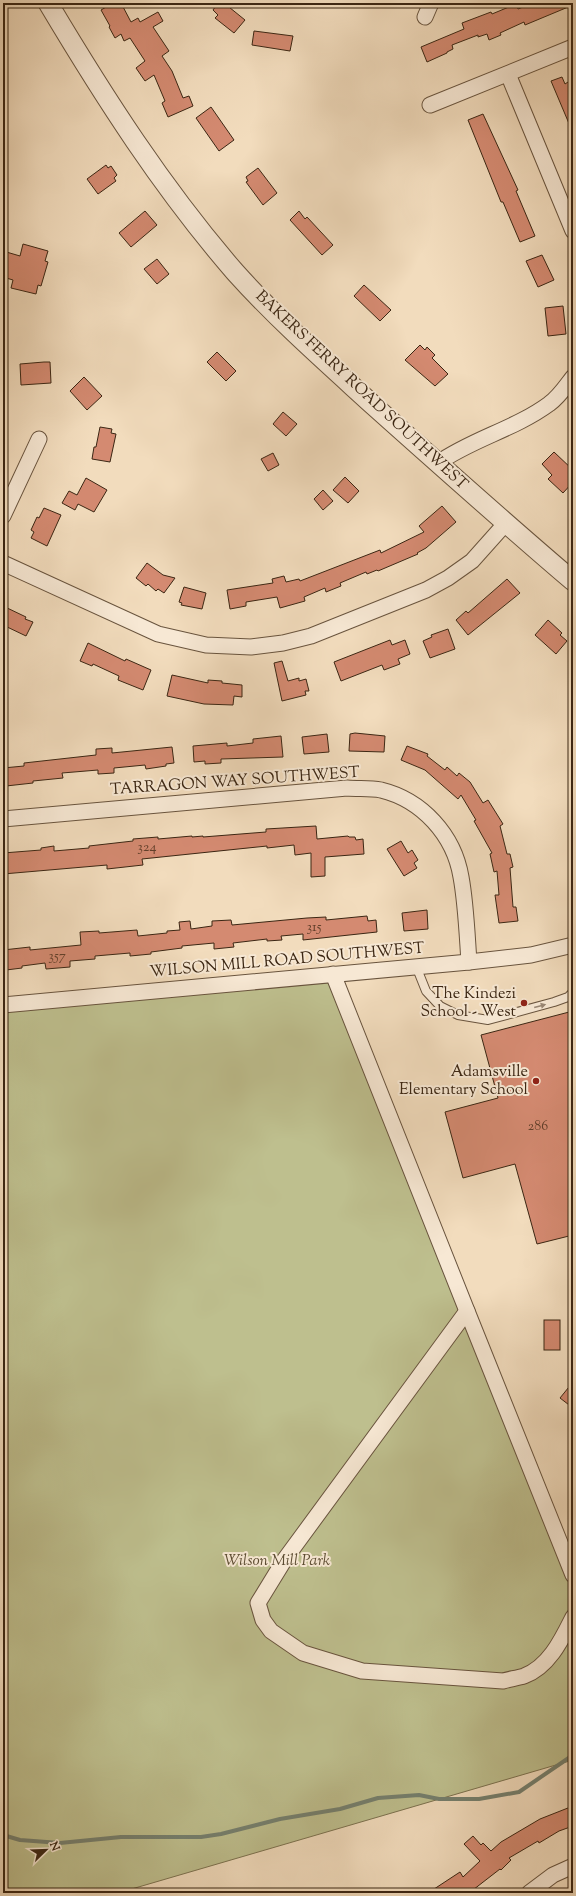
<svg xmlns="http://www.w3.org/2000/svg" width="576" height="1896" font-family="'Sorts Mill Goudy',serif">
  <rect width="100%" height="100%" fill="#f2dcbd"/>
  <filter id="stains"><feTurbulence type="fractalNoise" baseFrequency=".005" numOctaves="4"/><feColorMatrix values="0 0 0 0 .2 0 0 0 0 .09 0 0 0 0 .02 0 0 0 .5 -.17"/></filter>
  <radialGradient id="worn" r=".72"><stop offset=".6" stop-color="#630" stop-opacity="0"/><stop offset="1" stop-color="#630" stop-opacity=".3"/></radialGradient>
  <polygon fill="#bebf8e" stroke="#7c7250" points="339,973 573,1557 573,1760 118,1893 3,1893 3,1008"/>
  <g fill="none" stroke-linecap="round" stroke-linejoin="round">
    <polyline stroke="#75806f" stroke-width="4" points="3,1835 20,1840 60,1843 121,1837 201,1837 221,1834 280,1819 340,1809 378,1798 419,1795 439,1799 479,1799 519,1792 573,1755"/>
  </g>
  <g fill="#d48a71" stroke="#3b2613">
    <polygon points="113,3 121,3 131,22 138,18 140,22 158,12 163,21 153,27 169,51 162,56 172,71 183,98 189,96 193,106 168,117 162,103 165,101 154,75 145,81 136,68 145,61 130,38 124,41 121,34 115,38 109,27 110,26 101,10"/>
    <polygon points="218,3 224,3 245,20 234,33 215,18 218,15 213,10"/>
    <polygon points="533,3 573,3 573,5 525,25 524,22 500,33 501,35 489,40 487,34 478,37 478,35 452,45 453,49 447,52 447,53 427,62 421,47 464,29 462,23 491,12 492,14 516,4 518,9"/>
    <polygon points="254,31 293,36 290,51 252,45"/>
    <polygon points="562,77 565,84 568,82 573,95 573,133 551,81"/>
    <polygon points="211,107 234,140 219,151 196,118"/>
    <polygon points="483,114 518,190 516,191 535,236 520,242 503,202 501,202 468,120"/>
    <polygon points="106,165 108,168 111,166 117,175 114,178 116,181 98,194 87,179"/>
    <polygon points="258,168 277,193 263,205 246,182 248,181 246,177"/>
    <polygon points="145,211 157,225 131,247 119,233"/>
    <polygon points="299,211 305,219 307,217 333,245 322,255 290,220"/>
    <polygon points="23,244 48,251 45,261 48,262 41,286 38,285 36,294 11,288 13,280 3,277 3,251 20,256"/>
    <polygon points="542,255 554,280 538,287 526,261"/>
    <polygon points="157,259 169,274 157,284 144,269"/>
    <polygon points="364,285 391,310 380,321 354,296"/>
    <polygon points="563,306 566,334 548,336 545,308"/>
    <polygon points="420,345 425,350 427,347 435,355 432,358 448,374 435,386 405,360"/>
    <polygon points="217,352 236,371 226,381 207,362"/>
    <polygon points="44,362 50,362 51,383 21,385 20,364"/>
    <polygon points="84,377 102,396 87,410 70,391"/>
    <polygon points="283,412 297,424 286,436 273,424"/>
    <polygon points="100,427 112,429 111,433 116,434 110,462 92,459 94,447 96,447"/>
    <polygon points="554,452 573,470 573,473 569,478 573,482 563,493 548,479 552,475 542,464"/>
    <polygon points="273,453 279,465 268,471 261,459"/>
    <polygon points="345,477 359,491 348,503 333,490"/>
    <polygon points="86,478 107,490 94,512 78,504 75,510 62,503 69,491 77,495"/>
    <polygon points="323,490 333,501 323,510 314,499"/>
    <polygon points="442,506 456,522 426,548 417,553 418,554 378,571 377,570 367,574 366,572 340,583 341,586 326,592 325,588 304,597 305,601 280,608 277,597 246,602 246,606 230,609 227,590 273,583 272,579 284,576 286,582 299,579 300,581 380,550 381,553 424,532 419,526"/>
    <polygon points="44,508 61,515 47,546 31,538 34,532 31,530 37,517 39,518"/>
    <polygon points="147,563 163,575 175,578 164,593 158,589 156,591 148,584 146,586 136,578"/>
    <polygon points="507,579 520,593 468,635 456,620 466,611 468,613"/>
    <polygon points="184,587 206,593 202,609 181,605 182,603 179,602"/>
    <polygon points="3,606 26,617 25,619 33,622 26,636 3,625"/>
    <polygon points="548,620 562,633 560,635 567,641 556,654 535,635"/>
    <polygon points="448,629 455,649 430,658 423,641 432,637 431,635"/>
    <polygon points="390,640 392,645 405,640 410,654 398,659 400,664 384,670 382,665 341,681 334,662"/>
    <polygon points="88,643 125,661 126,659 151,670 143,690 118,680 119,676 93,664 92,666 80,661"/>
    <polygon points="282,661 288,681 299,678 299,681 306,679 309,691 305,691 306,695 282,701 274,663"/>
    <polygon points="172,675 208,683 208,680 222,681 222,683 242,685 242,697 234,696 233,705 204,704 167,696"/>
    <polygon points="355,733 385,736 384,752 349,751 350,734"/>
    <polygon points="327,734 329,752 304,754 302,737"/>
    <polygon points="281,736 283,757 221,759 221,763 205,764 205,761 194,762 193,746 227,743 227,746 253,743 253,739"/>
    <polygon points="407,746 428,754 427,756 445,770 447,767 457,776 459,773 470,782 483,803 488,800 503,824 500,826 507,854 510,854 513,867 510,868 513,907 516,907 518,921 499,923 495,895 499,895 497,871 494,872 490,854 492,853 474,821 476,820 461,795 458,799 425,770 401,760"/>
    <polygon points="172,747 174,763 166,764 166,766 146,769 145,765 114,768 114,773 98,774 98,770 62,773 63,778 33,781 33,783 6,786 6,783 3,784 3,768 24,766 24,763 96,755 96,749 112,748 112,753"/>
    <polygon points="316,826 317,839 348,836 349,837 355,837 356,840 363,839 364,854 325,857 325,876 311,877 311,853 295,855 294,845 267,848 267,846 142,859 143,865 107,869 107,865 3,874 3,853 41,850 41,848 54,846 54,851 89,848 89,846 133,841 133,839 158,837 158,839 192,836 192,837 203,836 203,837 266,832 266,829"/>
    <polygon points="401,841 408,853 412,850 418,860 414,863 417,868 404,876 387,849"/>
    <polygon points="427,910 428,929 404,931 402,913"/>
    <polygon points="367,916 368,921 376,920 377,932 303,940 303,934 281,936 282,940 267,941 267,939 233,943 234,947 214,949 214,943 182,946 182,948 151,952 151,954 130,956 130,953 95,956 95,959 70,961 70,967 46,969 45,963 22,966 22,968 6,970 6,968 3,968 3,950 30,947 30,950 81,945 80,932 99,931 99,933 137,930 138,936 167,933 167,931 180,930 179,922 190,921 191,929 212,926 212,921 231,920 232,925 307,918 326,917 326,920"/>
    <polygon points="573,1011 573,1235 537,1244 515,1164 463,1178 445,1112 498,1098 481,1035"/>
    <rect x="544" y="1320" width="16" height="30"/>
    <polygon points="573,1382 573,1408 560,1398"/>
    <polygon points="573,1806 573,1826 559,1831 539,1843 538,1841 509,1858 511,1860 501,1870 500,1869 469,1893 428,1893 460,1872 463,1877 480,1861 464,1844 473,1836 481,1845 483,1843 491,1851 501,1842 540,1819"/>
  </g>
  <g fill="none" stroke-linecap="round" stroke-linejoin="round">
    <g stroke="#69543e" stroke-width="10">
      <polyline id="service" points="416,966 426,991 440,1006 458,1015 488,1020 554,1002 568,997 573,992"/>
    </g>
    <g stroke="#69543e" stroke-width="17">
      <g id="minor">
        <polyline points="425,17 431,3"/>
        <polyline points="508,74 573,231"/>
        <polyline points="430,105 573,47"/>
        <path d="M438,463C472,439 515,429 549,404C559,397 566,386 573,377"/>
        <polyline points="3,516 39,439"/>
        <polyline points="3,563 158,634 206,645 251,647 283,643 311,636 426,590 448,578 472,561 505,524"/>
        <path d="M3,819L347,788C358,789 370,788 381,790C422,800 454,835 461,877C466,904 467,934 469,962"/>
        <polyline points="333,974 467,1311"/>
        <polyline points="3,1005 469,962 531,955 573,945"/>
        <path d="M573,1575L467,1311L285,1559L258,1603L263,1620L271,1631L303,1653L362,1671L503,1681C510,1679 518,1678 524,1676C549,1667 562,1639 573,1617"/>
        <polyline points="529,1893 553,1875 573,1866"/>
      </g>
    </g>
    <g stroke="#69543e" stroke-width="21">
      <path id="tertiary" d="M48,3C104,97 163,189 235,272C278,320 327,363 374,406C440,465 506,524 573,581"/>
    </g>
    <use href="#service" stroke="#f7e8d4" stroke-width="8"/>
    <use href="#minor" stroke="#f7e8d4" stroke-width="15"/>
    <use href="#tertiary" stroke="#f7e8d4" stroke-width="19"/>
  </g>
  <defs><path id="oneway-solid" d="M-6-.8H1V-3.2L6.5 0L1 3.2V.8H-6Z"/></defs>
  <use fill="#998774" href="#oneway-solid" transform="translate(540 1006) rotate(-15)"/>
  <g fill="#8f2418" stroke="#f7e8d4" stroke-width="1.5">
    <circle cx="524" cy="1003" r="4"/>
    <circle cx="536" cy="1081" r="4"/>
  </g>
  <g text-anchor="middle" dominant-baseline="central" stroke-width="4" stroke-linejoin="round" paint-order="stroke">
    <g font-size="14" fill="#613f2a">
      <text x="147" y="848">324</text>
      <text x="314" y="928">315</text>
      <text x="57" y="957">357</text>
      <text x="538" y="1127">286</text>
    </g>
    <g font-size="16" fill="#3b2613" stroke="#f7e8d4">
      <text transform="translate(361 391) rotate(43)">BAKERS FERRY ROAD SOUTHWEST</text>
      <text transform="translate(235 782) rotate(-4)">TARRAGON WAY SOUTHWEST</text>
      <text transform="translate(287 961) rotate(-5)">WILSON MILL ROAD SOUTHWEST</text>
    </g>
    <g font-size="16" fill="#3b2613" stroke="#f7e8d4" text-anchor="end">
      <text x="516" y="994">The Kindezi<tspan x="516" dy="18">School - West</tspan></text>
      <text x="528" y="1072">Adamsville<tspan x="528" dy="18">Elementary School</tspan></text>
    </g>
    <g font-size="16" font-style="italic" fill="#5c4c32" stroke="#f7e8d4">
      <text x="277" y="1561">Wilson Mill Park</text>
    </g>
  </g>
  <rect width="576" height="1896" fill="none" stroke="#f2dcbd" stroke-width="16"/>
  <rect x="4" y="4" width="568" height="1888" fill="none" stroke="#3b2613" stroke-width="2"/>
  <rect x="8" y="8" width="560" height="1880" fill="none" stroke="#3b2613"/>
  <g transform="translate(46 1850) rotate(67)" stroke="#f7e8d4" stroke-width="3" paint-order="stroke">
  <path d="M0-3L7 15L0 10L-7 15Z" fill="#3b2613"/>
  <text y="-6" font-size="11" font-weight="bold" text-anchor="middle" fill="#3b2613">N</text>
  </g>
  <rect width="100%" height="100%" filter="url(#stains)"/>
  <rect width="100%" height="100%" fill="url(#worn)"/>
</svg>
